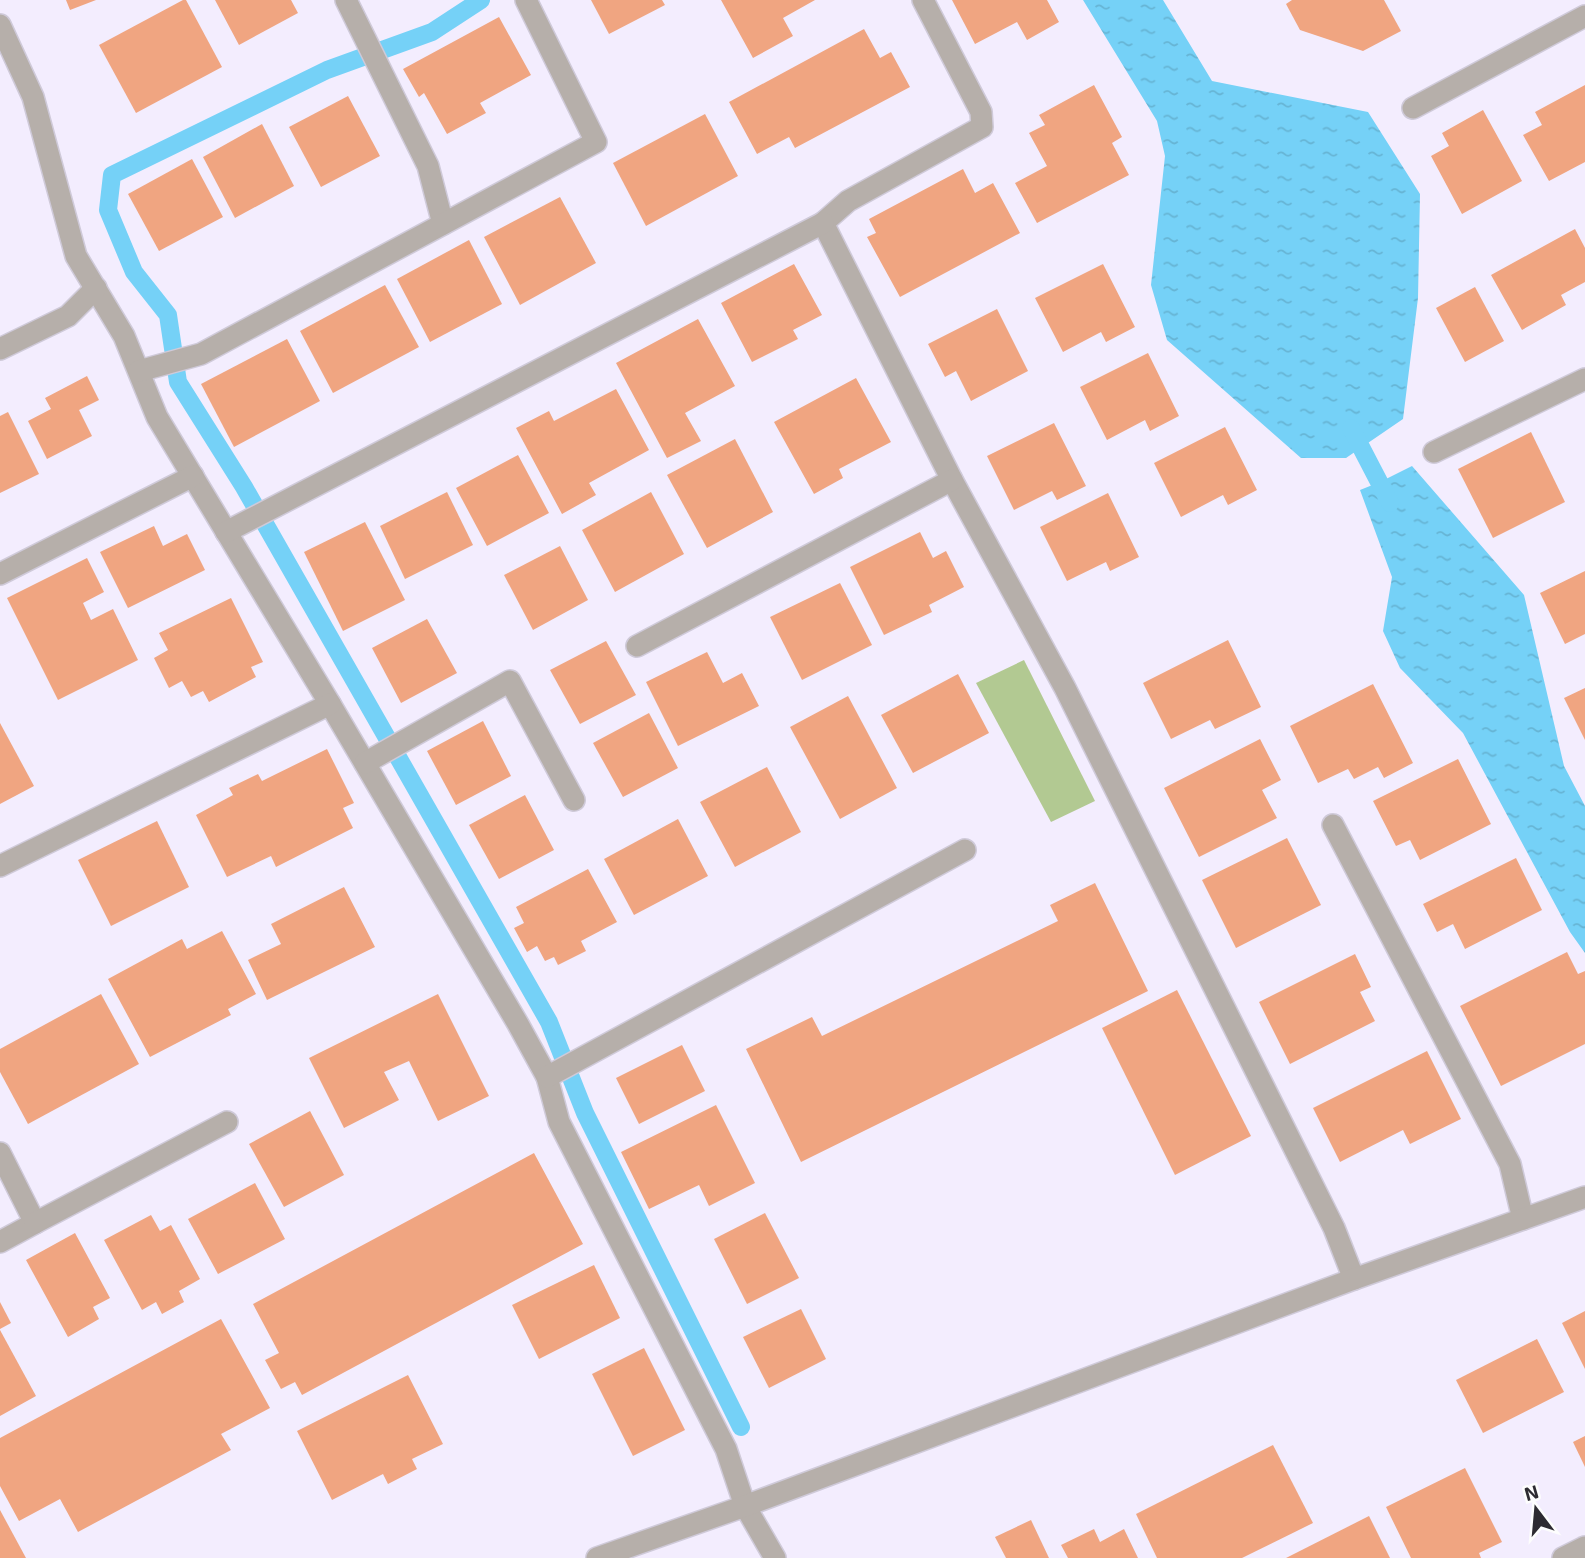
<svg xmlns="http://www.w3.org/2000/svg" width="1585" height="1558" font-family="'Exo 2',sans-serif">
  <defs>
    <pattern id="water-ripples" width="26" height="14" patternUnits="userSpaceOnUse" patternTransform="scale(1.75)"><rect width="26" height="14" fill="#75d1f7"/><path d="M2 4q2-2 4 0t4 0M15 11q2-2 4 0t4 0" fill="none" stroke="#66b4d4"/></pattern>
  </defs>
  <rect width="100%" height="100%" fill="#f3edfe"/>
  <polygon fill="#b2c992" points="1024,660 1095,801 1051,822 976,683"/>
  <g fill="url(#water-ripples)">
    <polygon points="1083,0 1163,0 1212,81 1368,112 1420,194 1418,298 1403,419 1346,458 1301,458 1167,340 1151,285 1165,156 1157,121"/>
    <polygon points="1412,466 1524,595 1564,766 1585,806 1585,953 1570,932 1463,733 1400,668 1383,631 1392,577 1360,490 1380,482"/>
  </g>
  <g fill="none" stroke-linecap="round" stroke-linejoin="round">
    <g stroke="#75d1f7" stroke-width="18">
      <polyline points="481,0 432,32 327,70 112,175 108,210 134,272 168,315 178,382 244,487 549,1022 585,1113 741,1427"/>
      <polyline points="1351,428 1390,503"/>
    </g>
  </g>
  <g fill="#f0a581">
    <polygon points="66,0 96,0 70,10"/>
    <polygon points="183,0 186,0 222,67 136,113 99,45"/>
    <polygon points="215,0 291,0 298,13 239,45"/>
    <polygon points="591,0 662,0 665,5 609,34"/>
    <polygon points="721,0 815,0 783,18 793,36 753,58"/>
    <polygon points="952,0 1047,0 1059,22 1027,40 1017,22 975,44"/>
    <polygon points="1292,0 1384,0 1401,31 1363,51 1300,30 1286,4"/>
    <polygon points="499,17 531,75 480,103 486,113 447,134 424,93 419,97 403,69"/>
    <polygon points="864,29 880,58 891,52 910,87 795,148 789,137 757,154 729,102"/>
    <polygon points="1094,85 1122,137 1112,143 1129,175 1037,223 1015,183 1047,166 1029,133 1045,125 1039,115"/>
    <polygon points="1585,85 1585,162 1549,181 1523,135 1542,125 1535,112"/>
    <polygon points="348,96 380,156 321,187 289,127"/>
    <polygon points="1483,110 1522,181 1462,214 1431,156 1449,146 1442,133"/>
    <polygon points="705,114 738,176 646,226 613,163"/>
    <polygon points="262,124 294,186 235,218 203,157"/>
    <polygon points="192,159 223,217 159,251 128,194"/>
    <polygon points="963,169 975,193 993,183 1020,233 900,297 867,237 876,233 869,219"/>
    <polygon points="560,197 596,263 520,305 484,237"/>
    <polygon points="1575,229 1585,248 1585,282 1561,295 1566,305 1522,330 1491,275"/>
    <polygon points="469,240 502,304 430,342 397,279"/>
    <polygon points="794,264 822,315 793,330 798,339 752,362 721,303"/>
    <polygon points="1103,264 1135,327 1106,342 1101,332 1063,352 1035,298"/>
    <polygon points="385,285 419,347 333,393 300,331"/>
    <polygon points="1475,287 1504,341 1465,362 1436,308"/>
    <polygon points="997,309 1028,371 971,401 956,371 945,377 928,344"/>
    <polygon points="698,319 735,386 685,413 701,441 667,458 616,363"/>
    <polygon points="287,339 320,401 234,447 201,384"/>
    <polygon points="1148,353 1179,416 1150,431 1145,420 1107,440 1080,387"/>
    <polygon points="87,376 99,400 79,410 92,436 47,459 28,421 51,409 45,398"/>
    <polygon points="856,378 891,442 839,469 843,478 814,494 774,422"/>
    <polygon points="616,389 649,450 589,483 596,495 562,514 516,428 549,411 554,421"/>
    <polygon points="8,412 39,474 0,493 0,416"/>
    <polygon points="1054,423 1086,486 1057,500 1052,491 1014,510 987,456"/>
    <polygon points="1225,427 1257,490 1228,505 1223,495 1181,517 1154,463"/>
    <polygon points="1531,432 1565,502 1493,538 1458,469"/>
    <polygon points="735,439 773,512 707,548 667,475"/>
    <polygon points="518,455 549,513 487,546 456,488"/>
    <polygon points="447,492 473,545 405,579 380,526"/>
    <polygon points="651,492 684,554 615,592 582,530"/>
    <polygon points="1108,493 1139,557 1110,571 1106,562 1067,581 1040,527"/>
    <polygon points="365,522 405,600 343,631 304,552"/>
    <polygon points="154,526 163,546 187,534 205,570 128,608 100,552"/>
    <polygon points="920,532 933,558 946,551 964,587 929,605 932,612 884,635 850,567"/>
    <polygon points="560,546 588,600 533,630 504,575"/>
    <polygon points="87,558 104,592 83,603 91,620 113,609 138,660 58,700 7,598"/>
    <polygon points="1585,571 1585,634 1565,644 1540,593"/>
    <polygon points="840,583 872,645 802,680 770,617"/>
    <polygon points="231,598 263,662 251,667 256,677 209,702 203,691 191,697 182,681 169,688 154,658 168,650 159,633"/>
    <polygon points="427,619 457,673 401,703 372,648"/>
    <polygon points="1228,640 1261,707 1215,729 1210,720 1171,739 1143,683"/>
    <polygon points="606,641 636,695 580,724 550,670"/>
    <polygon points="707,652 723,683 742,673 759,706 678,746 646,682"/>
    <polygon points="958,674 989,733 913,773 881,715"/>
    <polygon points="1373,684 1413,763 1384,778 1378,767 1354,779 1348,769 1318,783 1290,726"/>
    <polygon points="1585,688 1585,740 1564,698"/>
    <polygon points="848,696 897,788 840,819 790,727"/>
    <polygon points="649,713 678,768 623,797 593,743"/>
    <polygon points="483,721 511,776 456,805 427,751"/>
    <polygon points="0,723 34,786 0,804"/>
    <polygon points="1260,739 1281,780 1262,790 1277,818 1199,857 1164,788"/>
    <polygon points="327,749 354,803 343,808 353,828 276,867 271,856 227,877 196,815 233,795 229,788 258,774 262,781"/>
    <polygon points="1458,759 1491,824 1420,860 1410,840 1396,846 1373,801"/>
    <polygon points="767,767 801,832 735,867 700,802"/>
    <polygon points="525,795 554,850 499,879 469,825"/>
    <polygon points="678,819 708,876 634,915 604,859"/>
    <polygon points="157,821 189,887 111,926 78,860"/>
    <polygon points="1287,838 1321,905 1236,948 1202,880"/>
    <polygon points="1516,858 1542,910 1465,949 1453,924 1437,932 1423,904"/>
    <polygon points="588,869 617,922 581,941 586,951 558,965 554,957 545,961 537,946 527,952 514,928 524,923 516,907"/>
    <polygon points="1095,883 1148,991 801,1162 746,1049 812,1017 822,1036 1058,921 1050,905"/>
    <polygon points="344,887 375,947 267,1000 248,960 281,944 271,924"/>
    <polygon points="222,931 256,994 228,1009 231,1015 150,1057 108,979 182,939 187,949"/>
    <polygon points="1567,952 1578,974 1585,971 1585,1044 1501,1086 1460,1006"/>
    <polygon points="1355,954 1371,987 1360,992 1375,1021 1290,1064 1259,1002"/>
    <polygon points="1177,990 1251,1136 1175,1175 1102,1028"/>
    <polygon points="101,994 139,1064 28,1124 0,1072 0,1049"/>
    <polygon points="438,994 489,1096 438,1121 409,1061 384,1072 399,1100 344,1128 309,1058"/>
    <polygon points="682,1045 705,1091 639,1124 616,1078"/>
    <polygon points="1427,1051 1461,1119 1410,1144 1403,1130 1340,1162 1313,1108"/>
    <polygon points="716,1105 755,1183 709,1206 699,1185 649,1209 621,1152"/>
    <polygon points="310,1111 344,1175 284,1207 249,1144"/>
    <polygon points="534,1153 583,1244 302,1395 295,1382 281,1389 265,1360 279,1353 253,1304"/>
    <polygon points="255,1183 285,1239 218,1274 188,1219"/>
    <polygon points="765,1213 799,1278 747,1304 714,1239"/>
    <polygon points="151,1215 160,1231 171,1225 200,1279 179,1291 184,1302 162,1314 156,1302 142,1310 104,1240"/>
    <polygon points="75,1233 110,1298 93,1307 99,1319 68,1337 26,1260"/>
    <polygon points="594,1265 620,1318 539,1359 512,1305"/>
    <polygon points="0,1302 11,1323 0,1329"/>
    <polygon points="801,1309 826,1359 769,1388 743,1337"/>
    <polygon points="1585,1311 1585,1369 1562,1323"/>
    <polygon points="221,1319 270,1408 221,1434 231,1450 78,1532 60,1499 19,1521 0,1486 0,1438"/>
    <polygon points="0,1330 36,1396 0,1416"/>
    <polygon points="1537,1339 1564,1392 1483,1433 1456,1380"/>
    <polygon points="644,1348 685,1430 633,1456 592,1374"/>
    <polygon points="408,1375 443,1444 412,1459 417,1469 388,1484 383,1474 332,1500 297,1431"/>
    <polygon points="1585,1436 1585,1467 1573,1442"/>
    <polygon points="1273,1445 1313,1523 1242,1558 1157,1558 1136,1514"/>
    <polygon points="1465,1468 1502,1542 1479,1553 1481,1558 1411,1558 1386,1507"/>
    <polygon points="0,1510 26,1558 0,1558"/>
    <polygon points="1369,1516 1390,1558 1286,1558"/>
    <polygon points="1031,1520 1049,1558 1006,1558 995,1537"/>
    <polygon points="1094,1529 1100,1542 1124,1529 1138,1558 1068,1558 1061,1545"/>
  </g>
  <g fill="none" stroke-linecap="round" stroke-linejoin="round">
    <g stroke="#cfcad9" stroke-width="24">
      <g id="minor">
        <polyline points="346,0 428,166 443,224"/>
        <polyline points="923,0 981,112 982,127 848,201 823,223 952,480 1065,688 1334,1228 1354,1279"/>
        <polyline points="0,25 33,97 76,256 124,336 157,417 330,704 518,1024 547,1077 559,1122 726,1449 745,1506 775,1558"/>
        <polyline points="1413,108 1585,16"/>
        <polyline points="0,349 68,316 96,288"/>
        <polyline points="139,371 201,354 596,142 526,0"/>
        <polyline points="1434,452 1585,379"/>
        <polyline points="226,532 823,223"/>
        <polyline points="0,574 193,476"/>
        <polyline points="637,646 952,480"/>
        <polyline points="365,763 510,681 574,800"/>
        <polyline points="1333,825 1510,1164 1523,1219"/>
        <polyline points="0,866 330,704"/>
        <polyline points="547,1077 965,850"/>
        <polyline points="0,1153 35,1223 0,1242"/>
        <polyline points="35,1223 227,1122"/>
        <polyline points="1563,1558 1585,1547"/>
      </g>
    </g>
    <g stroke="#cfcad9" stroke-width="24">
      <polyline id="tertiary" points="597,1558 745,1506 1354,1279 1585,1197"/>
    </g>
    <use href="#minor" stroke="#b6afaa" stroke-width="21"/>
    <use href="#tertiary" stroke="#b6afaa" stroke-width="21"/>
  </g>
  <g transform="translate(1536 1509) rotate(344)" stroke="#fdfdfd" stroke-width="5" paint-order="stroke">
  <path d="M0-5L12 26L0 18L-12 26Z" fill="#2d2b31"/>
  <text y="-10" font-size="19" font-weight="bold" text-anchor="middle" fill="#2d2b31">N</text>
  </g>
</svg>
